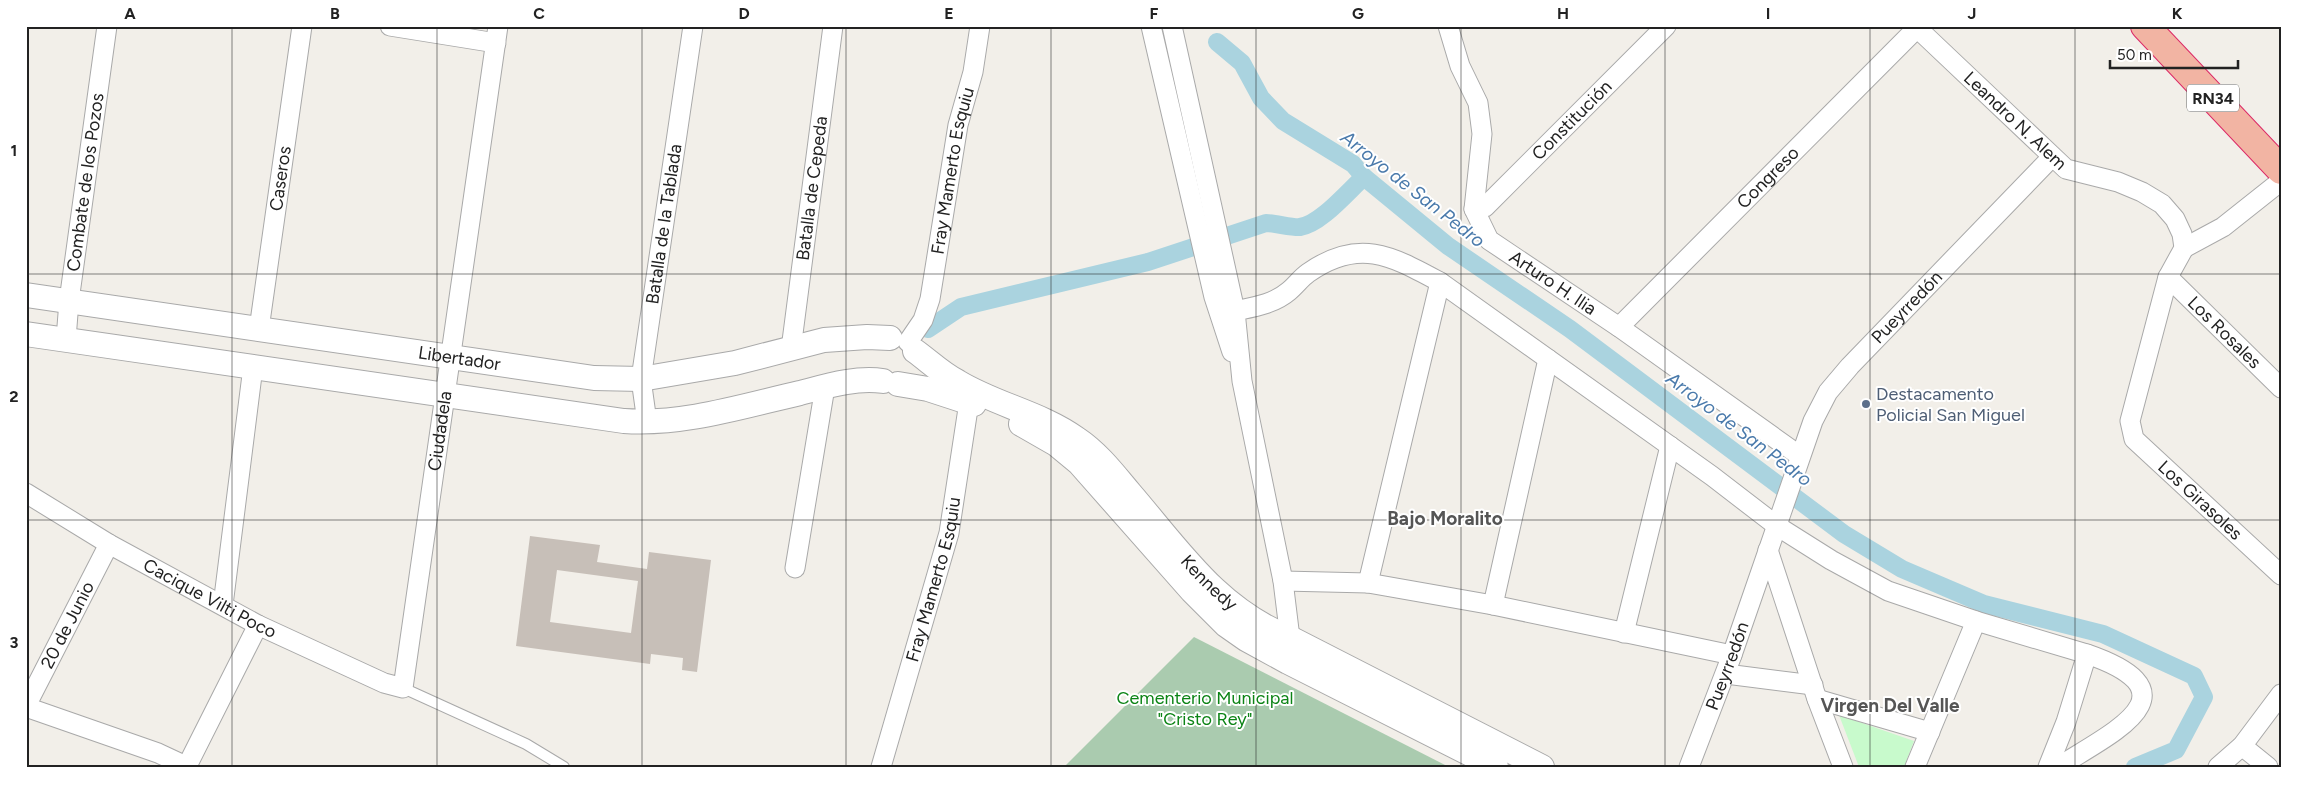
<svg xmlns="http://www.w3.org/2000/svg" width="2307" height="793" font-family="Figtree,sans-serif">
  <rect width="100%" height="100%" fill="#f2efe9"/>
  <polygon fill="#aacbaf" points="1194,637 1449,767 1064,767"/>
  <polygon fill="#c8facc" points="1839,715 1914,741 1904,767 1859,767"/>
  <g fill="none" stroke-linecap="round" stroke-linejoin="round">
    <g stroke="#aad3df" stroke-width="18">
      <polyline points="1217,42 1242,63 1261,98 1283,121 1353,164 1364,177 1448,246 1570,329 1844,534 1902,569 1984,604 2103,634 2194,676 2204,697 2176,750 2135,767"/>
      <path d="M928,329L961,307L1148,262L1266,223C1274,223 1294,228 1300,227C1321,224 1348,191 1364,177"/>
    </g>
  </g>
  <path fill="#c7bfb8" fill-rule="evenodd" d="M530,536L600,545L597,562L647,569L649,552L711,560L697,672L682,670L683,658L651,654L650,664L516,646ZM557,570L638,581L631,633L550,622Z"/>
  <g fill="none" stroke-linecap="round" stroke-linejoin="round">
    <g stroke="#a9a9a9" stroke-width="12">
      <polyline id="service" points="403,688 526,744 564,767"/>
    </g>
    <g stroke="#a9a9a9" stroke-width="21">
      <g id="minor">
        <polyline points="390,26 496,43"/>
        <polyline points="1151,26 1214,297 1232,352"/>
        <polyline points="1172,26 1235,311 1242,381 1283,581 1290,638 1289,648"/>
        <path id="s1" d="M1448,26L1460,66L1478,103L1482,134L1474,209L1489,240L1619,327L1800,456"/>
        <path id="s2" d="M1915,26L2066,169L2118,182L2142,192L2162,204L2175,219L2182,234L2184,248L2168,277L2130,421L2134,439L2281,575"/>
        <path id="s3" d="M1474,209L1485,207L1666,26"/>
        <polyline points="2184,248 2223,227 2281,181"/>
        <path id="s4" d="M2168,277L2281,388"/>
        <path d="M1235,311C1254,307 1274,304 1289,291C1296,285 1301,278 1308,273C1359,237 1392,256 1440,282L1712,476L1777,526L1831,560L1888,591L1976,621L2087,654L2066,722L2048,767"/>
        <path id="s5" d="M1619,327L1917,28"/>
        <path id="s6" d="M259,329L302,26"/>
        <path id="s7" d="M66,339L69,301L107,26"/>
        <path id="s8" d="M908,342L923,320L930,299L958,125L973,72L980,26"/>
        <path id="s9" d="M791,349L833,26"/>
        <path id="s10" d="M647,422L641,379L693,26"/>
        <path id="s11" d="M26,493L109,544L258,625L384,683L403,688L498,26"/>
        <polyline points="1768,550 1817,699 1843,767"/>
        <polyline points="795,568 825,387"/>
        <polyline points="1283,581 1368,583 1493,605 1732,655"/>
        <polyline points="1368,583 1440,282"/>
        <polyline points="223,605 253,367"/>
        <polyline points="1493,605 1548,359"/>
        <polyline points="1624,633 1670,446"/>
        <polyline points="1726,674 1813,685"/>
        <polyline points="1817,699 1930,732"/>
        <path id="s12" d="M26,706L109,544"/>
        <polyline points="26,707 158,753 188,767"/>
        <polyline points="2242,746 2268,767"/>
        <polyline points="187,766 258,625"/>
        <path id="s13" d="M881,767L949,533L971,389"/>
        <path id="s14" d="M1689,767L1732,655L1813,421L1828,392L1850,366L2051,158"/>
        <polyline points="1915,767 1976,621"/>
        <path d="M2058,767C2113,732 2200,693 2087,654"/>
        <polyline points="2218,767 2242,746 2281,694"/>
      </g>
    </g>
    <g stroke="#a9a9a9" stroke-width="26">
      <g id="tertiary">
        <path id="s15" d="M26,295L594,378L641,379L735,363L824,340L867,337L890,338"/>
        <path d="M26,334L624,421C684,425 743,406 800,393C827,386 856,377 883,381"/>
        <path id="s16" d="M915,351C929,361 942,374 958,382C996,405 1041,413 1077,439C1098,453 1114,474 1130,493C1179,550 1218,610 1290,638L1542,767"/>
        <polyline points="898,384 928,389 974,404"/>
        <polyline points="1021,424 1056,444 1079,463 1192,591 1226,625 1246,639 1288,662 1496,767"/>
      </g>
    </g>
    <g stroke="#dc2a67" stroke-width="30">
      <polyline id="trunk" points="2145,26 2281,170"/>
    </g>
    <use href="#service" stroke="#fff" stroke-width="10"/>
    <use href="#minor" stroke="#fff" stroke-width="19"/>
    <use href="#tertiary" stroke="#fff" stroke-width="24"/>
    <use href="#trunk" stroke="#f2b4a3" stroke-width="28"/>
  </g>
  <path fill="none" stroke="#222" stroke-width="1" stroke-opacity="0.55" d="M232,26V767M437,26V767M642,26V767M846,26V767M1051,26V767M1256,26V767M1461,26V767M1665,26V767M1870,26V767M2075,26V767M26,274H2281M26,520H2281"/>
  <circle fill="#5c6f8a" stroke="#fff" stroke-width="2" cx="1866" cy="404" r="5"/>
  <g text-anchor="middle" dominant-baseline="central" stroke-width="4" stroke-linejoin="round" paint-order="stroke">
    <rect fill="#fff" stroke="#646464" stroke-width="1" x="2187" y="84.5" width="52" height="27" rx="4"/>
    <g font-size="16" font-weight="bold" fill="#222">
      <text x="2213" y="98">RN34</text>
    </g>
    <g font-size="18" fill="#222" stroke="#fff">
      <text stroke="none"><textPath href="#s2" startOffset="138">Leandro N. Alem</textPath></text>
      <text stroke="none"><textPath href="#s3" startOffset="134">Constitución</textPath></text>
      <text stroke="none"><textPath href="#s8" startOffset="179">Fray Mamerto Esquiu</textPath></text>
      <text stroke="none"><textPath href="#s6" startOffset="152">Caseros</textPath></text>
      <text stroke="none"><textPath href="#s5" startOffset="211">Congreso</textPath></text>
      <text stroke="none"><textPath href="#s7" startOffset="158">Combate de los Pozos</textPath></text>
      <text stroke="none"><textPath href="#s9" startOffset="162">Batalla de Cepeda</textPath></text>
      <text stroke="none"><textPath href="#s10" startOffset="200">Batalla de la Tablada</textPath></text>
      <text stroke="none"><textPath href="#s1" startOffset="301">Arturo H. Ilia</textPath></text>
      <text stroke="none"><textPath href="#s14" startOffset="516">Pueyrredón</textPath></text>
      <text stroke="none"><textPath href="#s4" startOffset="79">Los Rosales</textPath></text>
      <text stroke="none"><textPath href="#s15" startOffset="438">Libertador</textPath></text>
      <text stroke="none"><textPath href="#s11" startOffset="685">Ciudadela</textPath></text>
      <text stroke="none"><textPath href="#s2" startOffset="652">Los Girasoles</textPath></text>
      <text stroke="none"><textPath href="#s13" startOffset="195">Fray Mamerto Esquiu</textPath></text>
      <text stroke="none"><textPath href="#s16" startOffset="381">Kennedy</textPath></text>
      <text stroke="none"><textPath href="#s11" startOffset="212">Cacique Vilti Poco</textPath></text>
      <text stroke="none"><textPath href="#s12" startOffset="91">20 de Junio</textPath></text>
      <text stroke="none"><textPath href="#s14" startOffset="108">Pueyrredón</textPath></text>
    </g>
    <g font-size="18" fill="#4e5e75" stroke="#fff" text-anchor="start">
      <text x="1876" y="394">Destacamento<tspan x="1876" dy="21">Policial San Miguel</tspan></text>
    </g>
    <g font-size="18" fill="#0c8416" stroke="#fff">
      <text x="1205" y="698">Cementerio Municipal<tspan x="1205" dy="21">"Cristo Rey"</tspan></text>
    </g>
    <g font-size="19" font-style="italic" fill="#4a7aab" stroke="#fff">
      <text transform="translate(1413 189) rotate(38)">Arroyo de San Pedro</text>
      <text transform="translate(1739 429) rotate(37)">Arroyo de San Pedro</text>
    </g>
    <g font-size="19" font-weight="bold" fill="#555" stroke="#fff">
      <text x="1445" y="518">Bajo Moralito</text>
      <text x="1890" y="705">Virgen Del Valle</text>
    </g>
  </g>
  <rect width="2307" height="793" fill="none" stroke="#ffffff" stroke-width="55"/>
  <path d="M2110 60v8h128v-8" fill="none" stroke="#222222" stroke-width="2.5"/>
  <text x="2117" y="60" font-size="15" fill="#222222" stroke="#ffffff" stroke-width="4" paint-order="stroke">50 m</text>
  <rect x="28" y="28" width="2252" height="738" fill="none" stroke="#222" stroke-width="2"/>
  <g font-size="16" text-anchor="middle" font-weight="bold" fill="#222">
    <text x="130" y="19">A</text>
    <text x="335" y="19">B</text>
    <text x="539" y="19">C</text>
    <text x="744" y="19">D</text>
    <text x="949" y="19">E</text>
    <text x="1154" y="19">F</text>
    <text x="1358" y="19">G</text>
    <text x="1563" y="19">H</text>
    <text x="1768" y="19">I</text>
    <text x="1972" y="19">J</text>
    <text x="2177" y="19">K</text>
    <text x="14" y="156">1</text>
    <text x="14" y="402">2</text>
    <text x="14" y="648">3</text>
  </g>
</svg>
